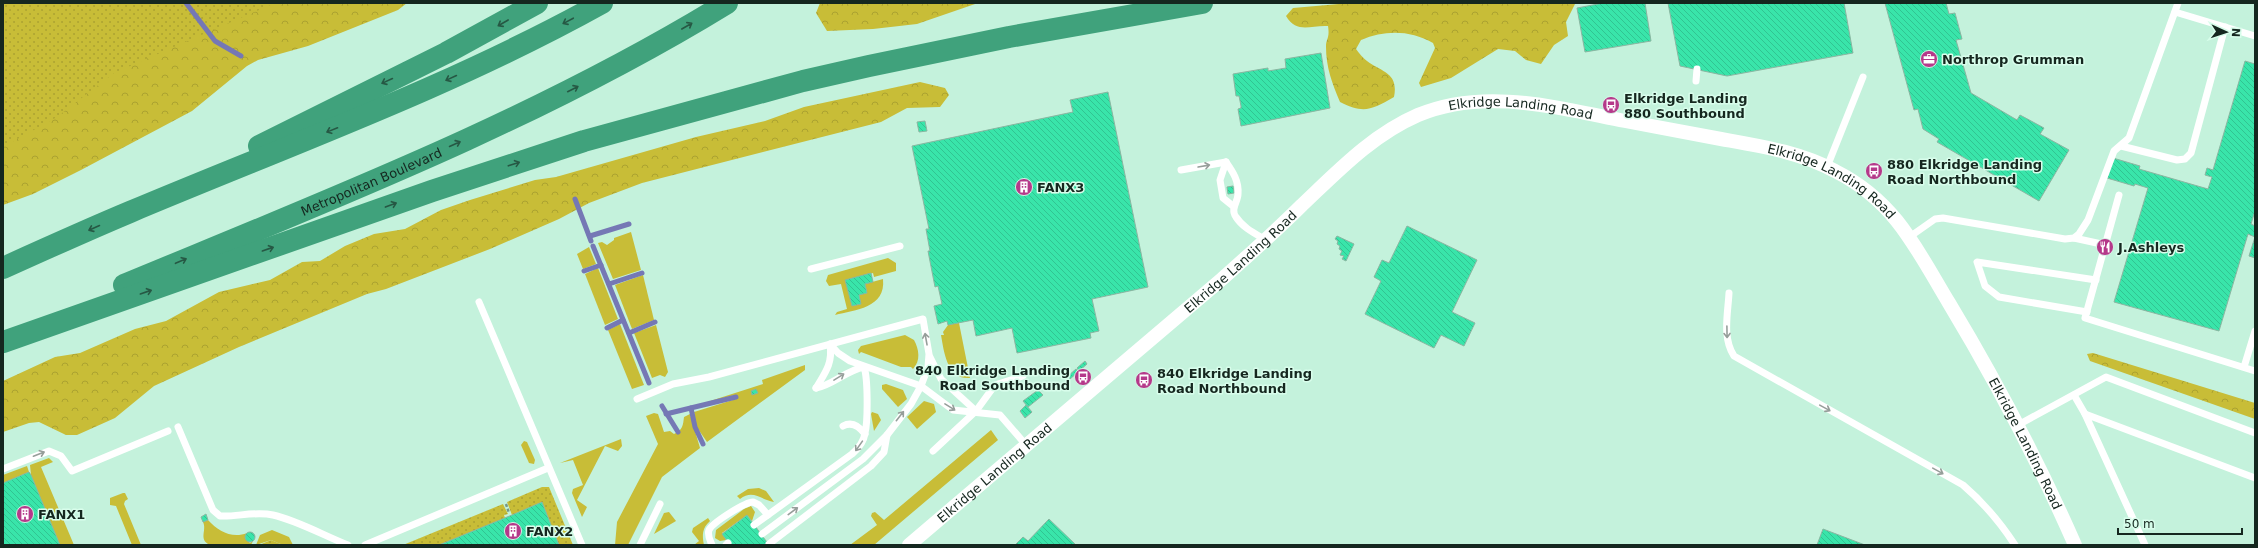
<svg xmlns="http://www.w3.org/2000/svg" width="2258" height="548" font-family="'DejaVu Sans',sans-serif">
  <defs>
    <pattern id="forest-crowns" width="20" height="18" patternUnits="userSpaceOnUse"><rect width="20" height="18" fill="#c8bd37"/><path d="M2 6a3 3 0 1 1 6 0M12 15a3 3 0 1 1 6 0" fill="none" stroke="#aba230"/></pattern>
    <pattern id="park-dots" width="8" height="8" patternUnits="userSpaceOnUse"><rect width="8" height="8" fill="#c8bd37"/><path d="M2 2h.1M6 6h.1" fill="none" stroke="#aba230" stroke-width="1.8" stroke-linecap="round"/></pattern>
    <pattern id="building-back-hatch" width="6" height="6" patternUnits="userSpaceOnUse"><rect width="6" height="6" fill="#39e5aa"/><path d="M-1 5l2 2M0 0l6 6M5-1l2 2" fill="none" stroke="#31c492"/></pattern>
  </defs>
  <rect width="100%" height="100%" fill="#c4f2dc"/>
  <g fill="#c8bd37">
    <polygon points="631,232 641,270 613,279 598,243 602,242 607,245 614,240 614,238"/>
    <polygon points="589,247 596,264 583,269 577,254"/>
    <path d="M888,258L896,263V271L874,277L873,273L846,280L852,306L861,304L859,295L867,293L865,284L883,279C886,308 855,310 835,315L837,312L847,309L841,284L829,286L826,281L828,275Z"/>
    <polygon points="598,268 618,319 605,325 585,274"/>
    <polygon points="643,275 654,320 632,329 615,285"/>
    <path d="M959,323L970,378C947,380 944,352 941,335H944L943,332L948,325Z"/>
    <polygon points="620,324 644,385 632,389 608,330"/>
    <polygon points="656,325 668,372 665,377 660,375 652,378 634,333"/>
    <path d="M905,335L914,340C919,349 921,361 913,369L911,367H901L861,352L859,354L858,350L861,346Z"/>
    <polygon points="805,365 805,370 707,442 696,426 694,412 736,399 735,395 704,403 763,384 762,380"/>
    <polygon points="886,384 903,390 907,399 898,407 882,389 882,385"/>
    <polygon points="924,401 934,404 936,412 917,429 907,417"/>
    <polygon points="872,412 878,414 881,420 874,431 871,414"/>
    <path d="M654,413L658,414L664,432L670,431L674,434C683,430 683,425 684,417L690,414L700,448L662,477L628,545H615L617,522L658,444L646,416Z"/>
    <polygon points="991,430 998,440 874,545 850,545 877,525 871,516 872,513 875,512 884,520"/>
    <polygon points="621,439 622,446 618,451 605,446 577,500 587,507 582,517 572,493 573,489 583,485 573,460 560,463"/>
    <polygon points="524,441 527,442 535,460 534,464 529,463 521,445"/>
    <polygon points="49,458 53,462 41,467 74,545 60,545 31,475 30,465"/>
    <polygon points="27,466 29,472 3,483 3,475"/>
    <path d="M759,488L766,491L774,502C761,500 753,489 740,499L737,496L748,489Z"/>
    <polygon points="123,493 125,493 128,499 125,501 124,504 141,545 132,545 116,506 110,505 110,498"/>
    <polygon points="751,506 755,512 752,521 747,515 722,533 726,540 720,541 715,538 716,530 744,509"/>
    <polygon points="669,512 676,521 654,534 664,513"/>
    <path d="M708,518L710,521C702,528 702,535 704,545H694L699,541L692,532L693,528Z"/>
    <path d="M208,520C218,531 232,539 247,533L245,538L250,543L253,541L251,545L208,544C199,538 207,530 203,522Z"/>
    <polygon points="272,530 289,537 293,545 283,545 271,540 256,545 260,535"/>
  </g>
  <g fill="url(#forest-crowns)">
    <polygon points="3,3 407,3 398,10 308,46 258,60 247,66 192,111 81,170 33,194 3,205"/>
    <polygon points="820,3 978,3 917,24 873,29 827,31 816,13"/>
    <path d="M1350,3H1579L1575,4L1566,22L1568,36L1554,45L1541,64L1526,60L1515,51L1498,49L1451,78L1421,87L1419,83L1435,48L1433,43C1410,30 1385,30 1361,40L1356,49C1359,53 1363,58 1367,61C1381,72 1399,72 1394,97C1371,110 1364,114 1340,102C1332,83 1326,67 1326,47C1326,38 1330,39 1328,26C1310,25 1297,34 1286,16L1293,8Z"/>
    <polygon points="920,82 945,88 949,95 940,107 907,108 881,122 642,183 589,203 559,219 490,249 386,289 367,294 239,347 154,386 115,418 77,435 66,435 39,422 29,423 3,432 3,381 55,357 80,353 135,329 166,321 219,292 270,280 302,262 320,261 345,246 374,234 405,229 441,210 470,200 535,180 556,177 696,137 765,121 804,107"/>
    <polygon points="2093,353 2255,403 2255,419 2090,361 2087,354"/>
  </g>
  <g fill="url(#park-dots)">
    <polygon points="3,3 275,3 114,73 57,117 3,147"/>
    <polygon points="542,487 549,487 573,545 559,545 542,502 512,515 507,502"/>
    <polygon points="503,504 508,514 504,515 505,518 439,545 403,545"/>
    <polygon points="271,540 283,545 259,545"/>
  </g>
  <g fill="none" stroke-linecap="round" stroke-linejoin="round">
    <g stroke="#7578b5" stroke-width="5">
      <polyline points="186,3 215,41 241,56"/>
      <polyline points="575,199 591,241"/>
      <polyline points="590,236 629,224"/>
      <polyline points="593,246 649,383"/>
      <polyline points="584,271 601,265"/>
      <polyline points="609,284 642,273"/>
      <polyline points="607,328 623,320"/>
      <polyline points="629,333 655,322"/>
      <polyline points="662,406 678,432"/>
      <polyline points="691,408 695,427 703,444"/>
      <polyline points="666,414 736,397"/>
    </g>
  </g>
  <g fill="url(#building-back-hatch)" stroke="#8ab6a1">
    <polygon points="1603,3 1645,3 1651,41 1585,52 1577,8"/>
    <polygon points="1668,3 1844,3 1853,53 1727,76 1680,66"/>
    <polygon points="1885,3 1946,3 1949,14 1955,13 1962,39 1956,40 1971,93 2017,120 2020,115 2044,128 2040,134 2069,150 2039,201 1937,142 1939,139 1923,129 1918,109 1914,110"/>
    <polygon points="1321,53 1330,108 1241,126 1238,109 1241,108 1241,106 1239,96 1236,96 1233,74 1268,68 1268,71 1286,68 1285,59"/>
    <polygon points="2245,61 2255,64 2255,211 2251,224 2255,226 2255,237 2248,234 2219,331 2114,302 2148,188 2135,184 2134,186 2107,178 2113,158 2140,166 2139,169 2208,189 2212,177 2205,175 2207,168 2213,170"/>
    <polygon points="1108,92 1148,287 1092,299 1099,331 1090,333 1091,338 1017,353 1012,328 976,336 973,320 948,325 947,321 938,324 934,306 942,304 938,286 935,287 928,251 930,251 926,229 929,229 912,146 1073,112 1070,100"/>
    <polygon points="925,121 927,131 919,132 917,122"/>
    <polygon points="1233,186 1234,193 1228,194 1227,187"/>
    <polygon points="1407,226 1477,260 1452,312 1475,323 1464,346 1441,335 1434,348 1365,314 1381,281 1374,277 1382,260 1389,263"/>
    <polygon points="1337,236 1354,244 1346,261 1342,259 1344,256 1340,255 1342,251 1339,249 1340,246 1337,244 1338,241 1335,239"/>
    <polygon points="2255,237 2255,258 2249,256"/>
    <polygon points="871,273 873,282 865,284 867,293 859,295 861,304 852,306 845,280"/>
    <polygon points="1085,361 1087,364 1079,371 1077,368"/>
    <polygon points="1076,369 1078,372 1070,379 1068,376"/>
    <polygon points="756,389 758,393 752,395 751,391"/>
    <polygon points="1038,390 1043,395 1028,407 1023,401"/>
    <polygon points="1026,405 1032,412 1025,418 1020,411"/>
    <polygon points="29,472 31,475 60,545 3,545 3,483"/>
    <polygon points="542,502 559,545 439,545 512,515"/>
    <polygon points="206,514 208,520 203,522 201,517"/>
    <polygon points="747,515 769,545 730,545 722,534"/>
    <polygon points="1049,519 1076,545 1015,545 1023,537 1028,541"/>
    <polygon points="1823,529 1865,545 1817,545"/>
    <circle cx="250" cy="537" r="5"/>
  </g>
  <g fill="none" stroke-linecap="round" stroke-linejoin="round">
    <polyline stroke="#769888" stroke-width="2.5" stroke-dasharray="3 2" stroke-linecap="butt" points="506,504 509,513"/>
    <g stroke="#fff" stroke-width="7">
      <polyline points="2175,12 2255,36"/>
      <polyline points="1696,81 1697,69"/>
      <polyline points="2121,146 2177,160 2185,159 2191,153 2225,27"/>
      <path d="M1226,162C1233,172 1239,181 1238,194C1238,202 1230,209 1236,217C1243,228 1256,234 1266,240"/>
      <polyline points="1226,162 1220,180 1223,198 1233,206"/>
      <polyline points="1827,167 1863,77"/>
      <polyline points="1181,170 1226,162"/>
      <polyline points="2119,195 2085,318 2255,371"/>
      <polyline points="1908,238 1935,219 1943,218 2065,239 2074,238 2079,234 2088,220 2114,151 2129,138 2178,3"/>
      <polyline points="2074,238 2106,245"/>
      <polyline points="811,269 900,246"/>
      <path d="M1729,293C1728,313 1722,338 1734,356L1963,485C1984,503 2000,522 2015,545"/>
      <polyline points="479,302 582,545"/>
      <polyline points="2087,312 1999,297 1985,286 1977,262 2096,280"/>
      <polyline points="830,344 838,353 850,361 921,386 953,410 1000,415 1026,445"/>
      <polyline points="930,357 941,379 976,411"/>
      <polyline points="2244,367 2255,331"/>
      <path d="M816,388C825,373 833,363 830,345"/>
      <polyline points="2074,395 2085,414"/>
      <polyline points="637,399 673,384 709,377 923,319 929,354 928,367 921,386 911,404 887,435 863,459 762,534"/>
      <polyline points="2018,425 2106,377 2255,433"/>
      <path d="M843,426C852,421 859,426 865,434"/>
      <path d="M178,427L213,510L220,516C237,517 255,511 273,515C296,520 325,536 348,545"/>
      <polyline points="933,451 976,411 995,385 1023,376"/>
      <polyline points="3,469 49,451 61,456 72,471 168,431"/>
      <path d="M754,525L852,454C859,448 864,441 865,433C868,421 868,378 864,367C845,371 833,385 816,388"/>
      <polyline points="769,544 871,466 884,452 887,435"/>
      <polyline points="365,545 548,468"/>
      <polyline points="640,545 660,504"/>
      <path d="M712,545C710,540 707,535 709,530C712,523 745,502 753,502L759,505L768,515"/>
      <polyline points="726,545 728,543"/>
      <polyline points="2145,545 2085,414 2255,478"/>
    </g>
    <path stroke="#fff" stroke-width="14" id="s1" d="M909,545L1222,279C1249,255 1276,231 1302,205C1338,171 1372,135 1418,115C1485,87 1558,108 1625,121C1657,127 1689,133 1721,139C1760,146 1800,152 1835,171C1859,183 1880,200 1897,221C1917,246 1932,275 1949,303C1996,381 2038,461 2075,545"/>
    <g stroke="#40a27c" stroke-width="22">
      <polyline points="259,146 446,53 537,3"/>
      <path d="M3,268C45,249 87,230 130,212C289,145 451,87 602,3"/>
      <path id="s2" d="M124,285C329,200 538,119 727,3"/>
      <polyline points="3,342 432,191 584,141 803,81 869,66 1009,37 1202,3"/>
    </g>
  </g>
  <defs><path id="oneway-shaft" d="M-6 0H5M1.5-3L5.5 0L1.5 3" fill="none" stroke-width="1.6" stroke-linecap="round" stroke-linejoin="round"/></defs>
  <g stroke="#265844">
    <use href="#oneway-shaft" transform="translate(568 21) rotate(152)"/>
    <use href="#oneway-shaft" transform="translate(503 23) rotate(150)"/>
    <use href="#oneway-shaft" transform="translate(687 26) rotate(-30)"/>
    <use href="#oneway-shaft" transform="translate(451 78) rotate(155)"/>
    <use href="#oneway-shaft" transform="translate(387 81) rotate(155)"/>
    <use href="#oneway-shaft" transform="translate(573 89) rotate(-27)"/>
    <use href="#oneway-shaft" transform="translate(332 130) rotate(158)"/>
    <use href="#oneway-shaft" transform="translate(455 144) rotate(-24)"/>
    <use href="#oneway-shaft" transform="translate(514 164) rotate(-18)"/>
    <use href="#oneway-shaft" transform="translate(391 205) rotate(-20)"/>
    <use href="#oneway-shaft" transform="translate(94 228) rotate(156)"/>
    <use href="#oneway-shaft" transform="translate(268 249) rotate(-19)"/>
    <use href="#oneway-shaft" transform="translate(181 261) rotate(-23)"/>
    <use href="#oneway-shaft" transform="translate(146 292) rotate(-19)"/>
  </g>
  <g stroke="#969e9a">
    <use href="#oneway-shaft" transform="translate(1204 166) rotate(-10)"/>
    <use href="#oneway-shaft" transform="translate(1727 332) rotate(89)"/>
    <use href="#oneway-shaft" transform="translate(926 339) rotate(-100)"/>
    <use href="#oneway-shaft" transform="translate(839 377) rotate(-32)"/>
    <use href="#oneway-shaft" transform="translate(950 407) rotate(32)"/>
    <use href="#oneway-shaft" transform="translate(1825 408) rotate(29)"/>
    <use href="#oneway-shaft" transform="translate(900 416) rotate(-52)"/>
    <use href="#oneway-shaft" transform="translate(859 446) rotate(125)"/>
    <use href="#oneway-shaft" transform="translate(39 454) rotate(-21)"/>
    <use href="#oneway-shaft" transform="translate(1938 471) rotate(29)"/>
    <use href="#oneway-shaft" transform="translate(793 511) rotate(-37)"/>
  </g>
  <defs>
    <g id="office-disc" transform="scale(0.9)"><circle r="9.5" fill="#b5398a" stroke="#d8fdeb"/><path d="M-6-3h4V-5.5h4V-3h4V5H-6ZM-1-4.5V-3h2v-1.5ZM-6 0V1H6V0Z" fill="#fff"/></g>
    <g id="bus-disc" transform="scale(0.9)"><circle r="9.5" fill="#b5398a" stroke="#d8fdeb"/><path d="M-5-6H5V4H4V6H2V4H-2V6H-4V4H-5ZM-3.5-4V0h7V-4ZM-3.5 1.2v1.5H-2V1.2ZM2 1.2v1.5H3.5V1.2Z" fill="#fff"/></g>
    <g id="building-disc" transform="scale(0.9)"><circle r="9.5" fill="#b5398a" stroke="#d8fdeb"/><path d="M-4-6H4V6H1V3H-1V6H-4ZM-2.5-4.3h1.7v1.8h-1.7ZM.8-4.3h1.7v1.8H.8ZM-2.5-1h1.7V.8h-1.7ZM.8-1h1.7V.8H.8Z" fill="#fff"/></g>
    <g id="restaurant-disc" transform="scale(0.9)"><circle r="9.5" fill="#b5398a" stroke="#d8fdeb"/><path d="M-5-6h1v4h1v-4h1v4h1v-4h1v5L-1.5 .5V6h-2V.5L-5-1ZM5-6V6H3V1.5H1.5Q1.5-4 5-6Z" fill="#fff"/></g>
  </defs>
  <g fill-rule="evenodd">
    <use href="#office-disc" x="1929" y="59"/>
    <use href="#bus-disc" x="1611" y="105"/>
    <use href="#bus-disc" x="1874" y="171"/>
    <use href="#building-disc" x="1024" y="187"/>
    <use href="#restaurant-disc" x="2105" y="247"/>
    <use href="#bus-disc" x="1083" y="377"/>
    <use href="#bus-disc" x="1144" y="380"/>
    <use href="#building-disc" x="25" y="514"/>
    <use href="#building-disc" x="513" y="531"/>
  </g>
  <g text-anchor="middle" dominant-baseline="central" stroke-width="3" stroke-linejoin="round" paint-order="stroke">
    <g font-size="13" font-weight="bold" fill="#15271f" stroke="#d8fdeb" text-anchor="start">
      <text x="1942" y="59">Northrop Grumman</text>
      <text x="1624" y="98">Elkridge Landing<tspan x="1624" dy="15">880 Southbound</tspan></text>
      <text x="1887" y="164">880 Elkridge Landing<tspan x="1887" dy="15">Road Northbound</tspan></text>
      <text x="1037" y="187">FANX3</text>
      <text x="2118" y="247">J.Ashleys</text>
      <text x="1070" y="370" text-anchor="end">840 Elkridge Landing<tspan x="1070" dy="15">Road Southbound</tspan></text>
      <text x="1157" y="373">840 Elkridge Landing<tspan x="1157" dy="15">Road Northbound</tspan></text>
      <text x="38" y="514">FANX1</text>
      <text x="526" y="531">FANX2</text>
    </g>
    <g font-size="13" fill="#15271f" stroke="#d8fdeb">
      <text stroke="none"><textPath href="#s1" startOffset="772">Elkridge Landing Road</textPath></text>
      <text stroke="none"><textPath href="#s2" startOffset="268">Metropolitan Boulevard</textPath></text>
      <text stroke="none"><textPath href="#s1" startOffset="1096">Elkridge Landing Road</textPath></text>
      <text stroke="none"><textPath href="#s1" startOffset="436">Elkridge Landing Road</textPath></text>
      <text stroke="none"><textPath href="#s1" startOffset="1432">Elkridge Landing Road</textPath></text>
      <text stroke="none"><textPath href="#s1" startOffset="112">Elkridge Landing Road</textPath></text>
    </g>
  </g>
  <rect width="2258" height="548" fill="none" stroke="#15271f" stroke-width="8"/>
  <g transform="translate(2226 32) rotate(93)" stroke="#d8fdeb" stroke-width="3" paint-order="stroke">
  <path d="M0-3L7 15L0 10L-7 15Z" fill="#15271f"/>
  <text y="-6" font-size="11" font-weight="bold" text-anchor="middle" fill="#15271f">N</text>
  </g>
  <path d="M2118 528v6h124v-6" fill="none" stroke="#15271f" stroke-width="2"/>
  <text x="2124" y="528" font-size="12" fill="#15271f" stroke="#d8fdeb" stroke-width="3" paint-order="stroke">50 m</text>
</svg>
